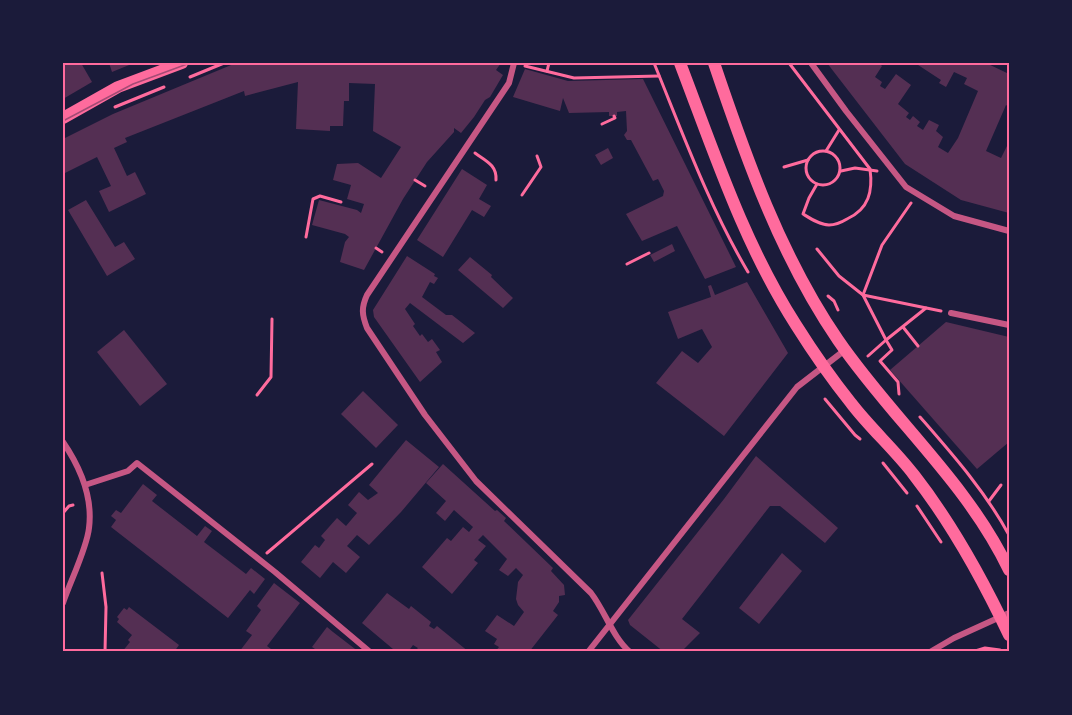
<svg xmlns="http://www.w3.org/2000/svg" width="1072" height="715" font-family="Cabin,sans-serif">
  <rect width="100%" height="100%" fill="#1b1b3a"/>
  <g fill="#542f53">
    <polygon points="63,63 81,63 92,82 63,99"/>
    <polygon points="109,63 134,63 112,72"/>
    <polygon points="236,63 501,63 496,70 503,75 490,97 485,100 474,117 461,133 454,128 454,132 427,162 403,199 364,270 340,262 345,242 349,237 345,234 312,225 319,200 357,210 361,213 364,204 347,199 351,185 333,180 337,164 358,163 381,178 401,147 373,131 375,84 349,83 349,101 344,101 343,126 330,126 330,131 296,129 298,82 245,96 244,91 125,138 127,142 114,148 127,176 135,172 146,194 109,212 99,191 111,186 97,157 63,174 63,139 113,114"/>
    <polygon points="827,63 881,63 880,64 882,66 875,77 882,82 880,86 885,89 896,74 911,85 898,104 909,113 906,117 910,120 913,116 920,122 917,126 923,130 929,120 939,125 936,131 943,137 938,147 948,153 958,138 978,91 964,84 967,78 954,72 946,87 939,83 941,80 915,63 986,63 1009,74 1009,107 1006,105 986,151 1001,158 1009,142 1009,213 961,200 905,164"/>
    <polygon points="525,69 568,81 643,79 736,267 705,279 677,226 642,241 626,214 663,196 664,191 658,179 653,181 631,140 627,140 624,135 627,131 626,111 617,112 617,116 609,116 609,112 569,113 563,98 560,111 513,97"/>
    <polygon points="608,148 613,158 601,165 595,155"/>
    <polygon points="462,169 487,185 479,199 491,206 484,217 472,210 443,257 417,240"/>
    <polygon points="86,200 115,247 124,242 135,259 107,276 68,210"/>
    <polygon points="672,244 675,251 654,262 650,255"/>
    <polygon points="407,256 435,274 434,276 438,278 434,284 430,282 422,297 446,315 452,315 475,333 463,343 410,303 405,309 415,324 413,326 420,336 422,334 428,342 432,339 440,350 436,352 442,362 420,382 374,317 373,310"/>
    <polygon points="470,257 492,275 491,277 513,298 503,308 458,270"/>
    <polygon points="747,282 788,353 724,436 656,383 682,351 698,363 712,347 702,329 678,339 668,312 711,297 708,286 711,285 715,295"/>
    <polygon points="946,322 1009,337 1009,442 977,469 890,370"/>
    <polygon points="124,330 167,384 140,406 97,352"/>
    <polygon points="363,391 398,425 376,448 341,414"/>
    <polygon points="406,440 439,467 401,512 369,545 357,535 347,546 360,557 346,573 333,562 320,578 301,562 315,545 319,548 325,540 321,536 337,518 346,526 357,513 348,505 359,492 368,500 378,493 369,485"/>
    <polygon points="756,456 838,528 825,543 780,506 770,506 682,619 700,633 681,652 664,652 630,625 628,620 724,499"/>
    <polygon points="443,464 495,511 497,510 506,518 504,521 553,568 551,571 564,585 565,595 559,596 559,602 553,611 558,615 529,652 495,652 499,647 494,644 497,639 485,631 497,615 514,626 524,612 518,605 516,599 518,582 523,575 516,568 508,576 499,570 507,559 483,535 478,540 486,546 474,560 478,563 452,594 422,567 447,538 451,541 463,527 469,532 473,527 454,510 445,521 436,513 446,501 426,483"/>
    <polygon points="143,484 157,495 152,501 197,536 205,526 212,531 204,542 246,574 251,568 265,579 254,594 250,590 228,618 111,527 116,520 111,516 116,510 121,513"/>
    <polygon points="782,553 802,571 759,624 739,608"/>
    <polygon points="274,583 300,603 267,646 275,652 239,652 252,635 246,631 261,610 257,606"/>
    <polygon points="387,593 409,609 411,606 431,622 429,626 434,629 437,626 469,652 418,652 416,650 418,648 413,645 408,652 392,652 393,649 362,623"/>
    <polygon points="129,607 179,645 174,652 122,652 130,642 128,640 132,635 117,622 119,619 117,617 124,608 127,610"/>
    <polygon points="327,627 333,632 359,652 313,652 315,649 312,647"/>
  </g>
  <g fill="none" stroke-linecap="round" stroke-linejoin="round">
    <g stroke="#ff6b9d" stroke-width="3">
      <path d="M654,63C683,134 709,206 748,272"/>
      <path d="M789,63L870,169C873,191 869,209 847,219C842,222 835,225 829,225C820,225 811,219 803,214L809,198L817,184"/>
      <polyline points="525,66 574,78 659,76"/>
      <polyline points="547,71 549,63"/>
      <polyline points="190,77 224,63"/>
      <polyline points="115,107 164,87"/>
      <polyline points="602,124 615,118 614,116"/>
      <polyline points="826,151 839,130"/>
      <circle cx="823" cy="168" r="17"/>
      <path d="M475,153C486,161 497,165 496,180"/>
      <polyline points="784,167 808,160"/>
      <polyline points="841,171 855,168 877,171"/>
      <polyline points="415,180 425,186"/>
      <polyline points="522,195 541,167 537,156"/>
      <polyline points="306,237 313,199 320,196 341,202"/>
      <polyline points="376,248 382,252"/>
      <polyline points="817,249 839,276 863,295 941,311"/>
      <polyline points="627,264 649,253"/>
      <polyline points="828,296 834,301 838,310"/>
      <polyline points="903,327 918,346"/>
      <polyline points="868,356 886,340 863,295 882,245 911,203"/>
      <polyline points="899,394 898,382 880,361 892,350 886,340 926,308"/>
      <polyline points="257,395 271,377 272,319"/>
      <polyline points="825,399 855,435 860,439"/>
      <path d="M920,417C953,455 985,491 1009,535"/>
      <polyline points="883,463 907,493"/>
      <polyline points="989,501 1001,485"/>
      <polyline points="917,506 941,542"/>
      <polyline points="63,513 69,506 73,505"/>
      <polyline points="267,553 372,464"/>
      <polyline points="102,573 106,607 105,652"/>
      <polyline points="972,652 985,648 1000,650"/>
    </g>
    <g stroke="#c65784" stroke-width="6">
      <path d="M514,63L509,83L367,295C361,308 362,315 367,328L425,415L476,481L591,593C605,611 613,638 630,652"/>
      <polyline points="811,63 846,111 906,187 954,216 1009,231"/>
      <polyline points="951,313 1009,325"/>
      <path d="M63,442C80,467 93,497 89,528C87,548 70,582 63,603"/>
      <polyline points="85,485 128,471 137,463 275,572 370,652"/>
      <polyline points="588,652 797,387 845,350"/>
      <polyline points="930,652 954,638 1009,613"/>
    </g>
    <g stroke="#ff6b9d" stroke-width="12">
      <path d="M680,63C714,152 744,244 796,325C813,352 831,378 851,403C870,428 895,450 914,475C953,525 982,578 1009,635"/>
      <path d="M714,63C746,158 781,257 838,340C892,419 967,482 1009,570"/>
      <polyline points="63,118 118,87 182,63"/>
    </g>
    <polyline stroke="#a44b75" stroke-width="1.5" points="63,121 133,84 190,63"/>
  </g>
  <rect width="1072" height="715" fill="none" stroke="#1b1b3a" stroke-width="129"/>
  <rect x="64" y="64" width="944" height="586" fill="none" stroke="#ff6b9d" stroke-width="2"/>
</svg>
